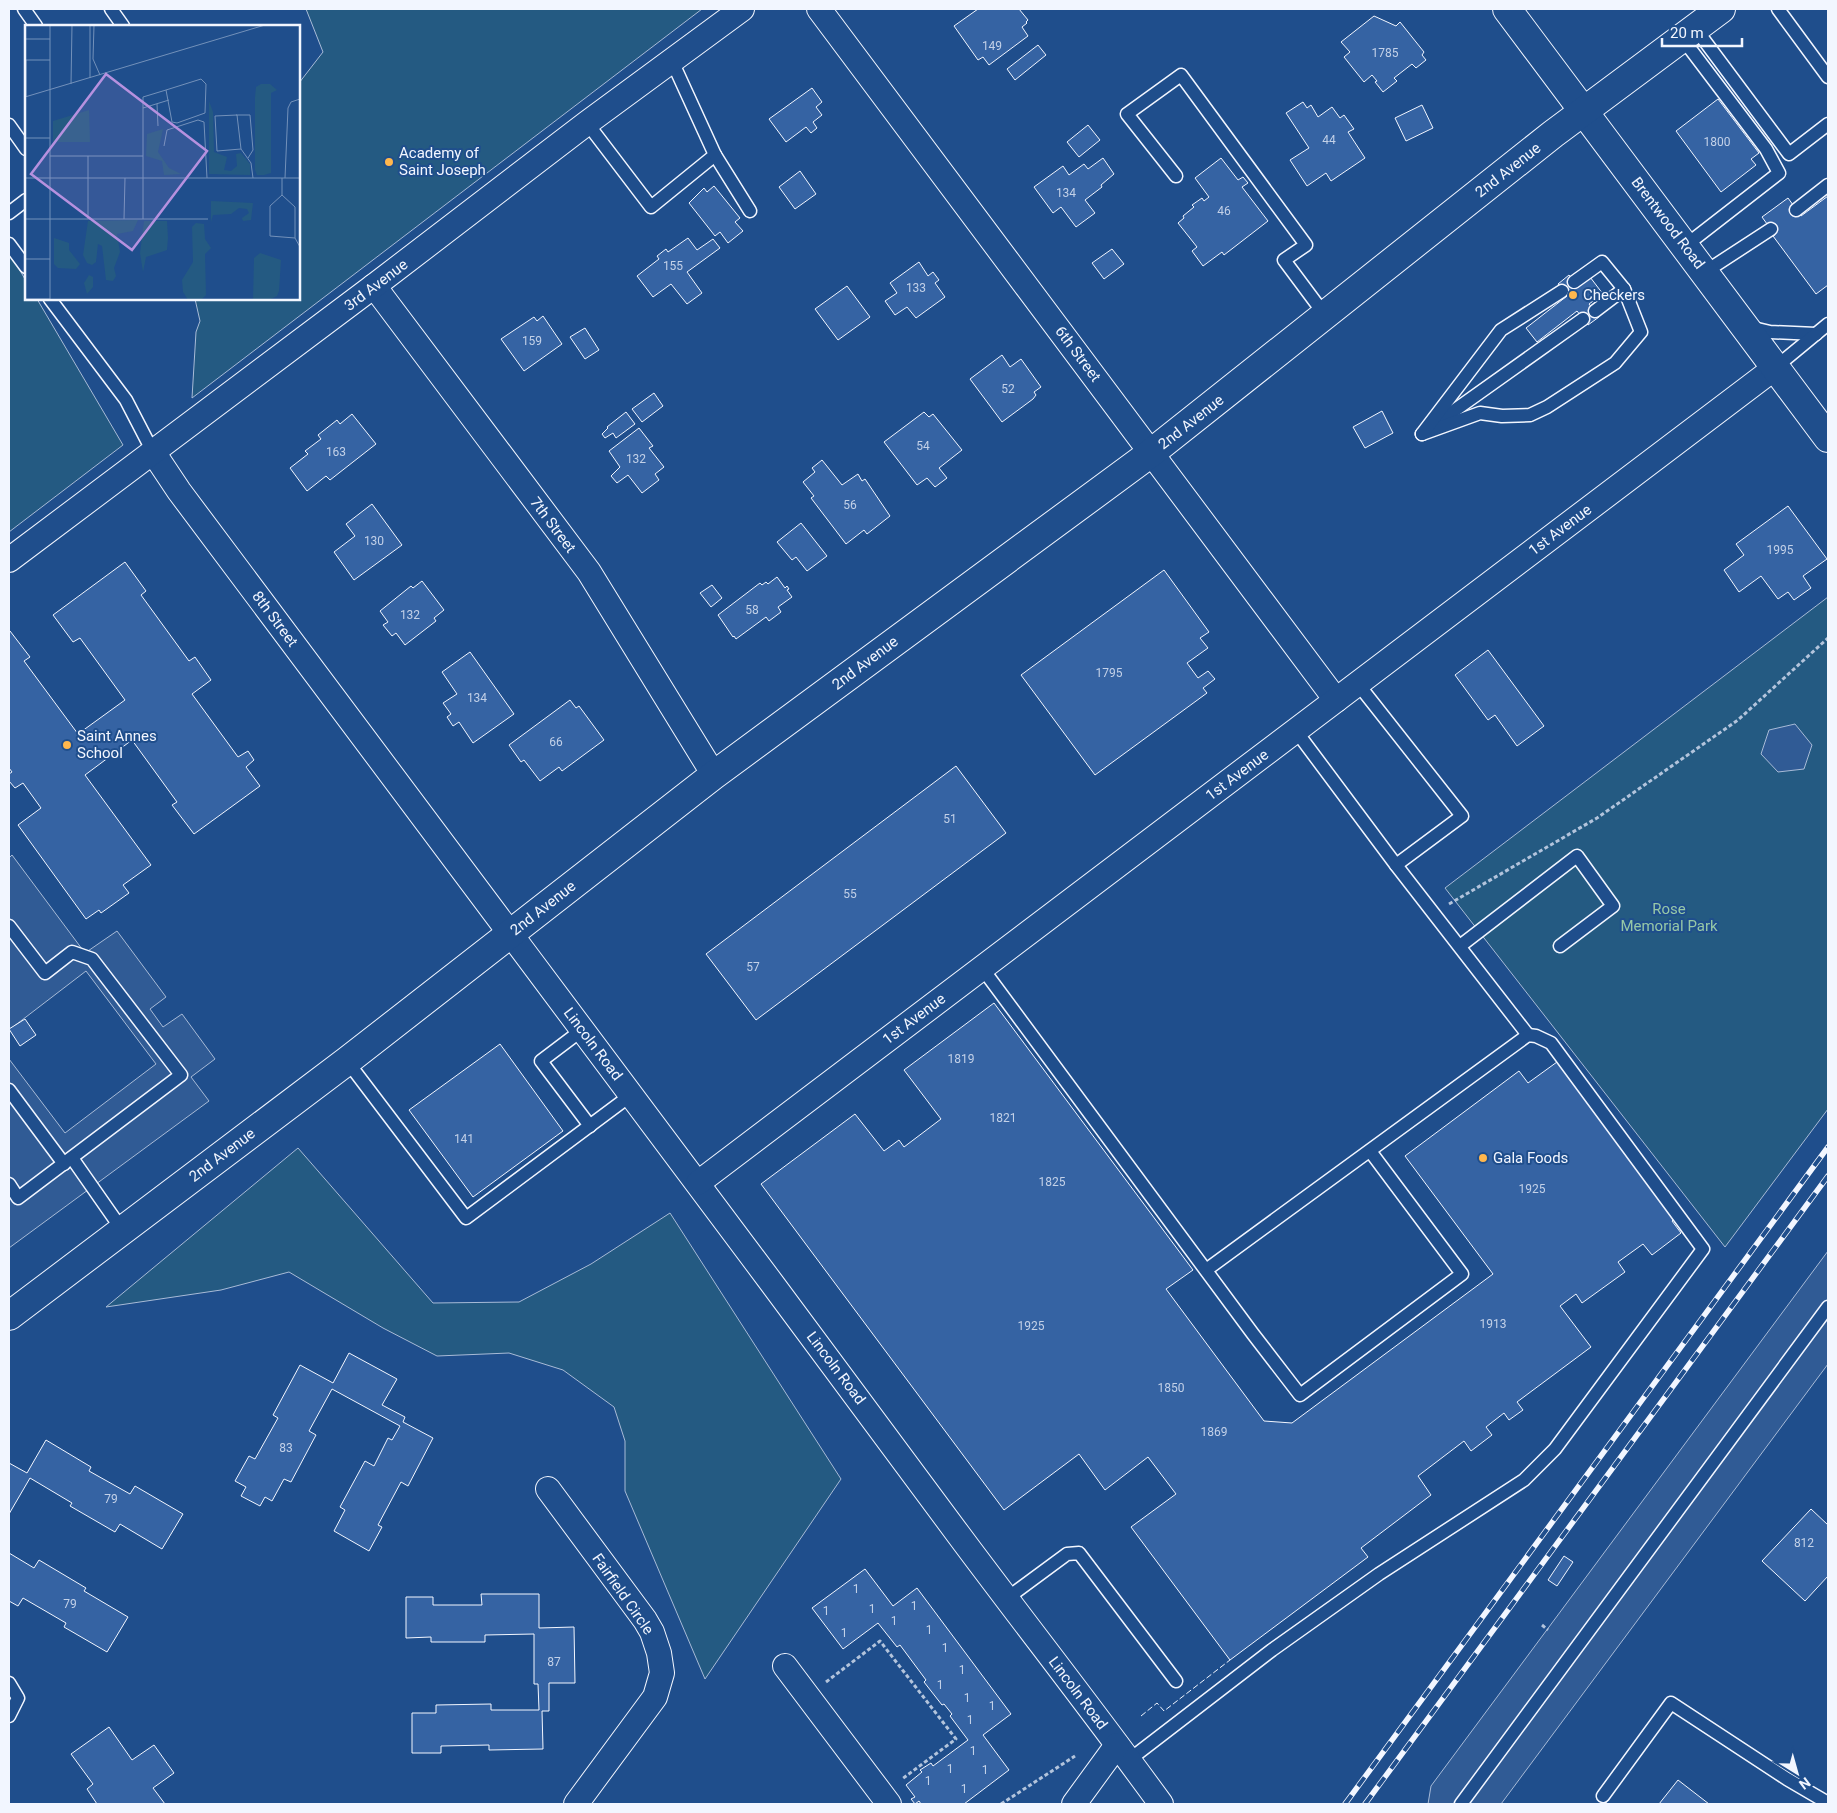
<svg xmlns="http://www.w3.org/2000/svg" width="1837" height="1813" font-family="Roboto,sans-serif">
  <rect width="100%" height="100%" fill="#1f4e8c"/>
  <g fill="#245a82" stroke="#a8bbd7">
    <polygon points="306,9 702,9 192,398 196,332 200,321 195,299 299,299 299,83 323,52"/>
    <polygon points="9,251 26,281 26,299 37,299 123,445 9,532"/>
    <polygon points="1828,597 1828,1109 1725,1247 1445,888"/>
    <polygon points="298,1148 433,1303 519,1302 591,1264 670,1213 841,1479 705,1679 625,1491 625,1441 614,1407 563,1370 509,1353 437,1356 383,1328 289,1272 221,1290 106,1307"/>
  </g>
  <g fill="#305b95" stroke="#a8bbd7">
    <polygon points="1795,724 1812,745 1804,769 1778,772 1761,754 1769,730"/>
    <polygon points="12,855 85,953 117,931 166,997 150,1009 163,1027 182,1014 215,1059 191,1077 209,1101 9,1248 9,1059 65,1133 156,1064 86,971 9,1030 9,858"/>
    <polygon points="1828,1251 1828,1364 1501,1804 1428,1804 1431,1786"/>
  </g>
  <g fill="#3563a3" stroke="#f2f6ff">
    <polygon points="978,9 1019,9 1028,20 1026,22 1027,23 1022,27 1028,36 989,65 983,57 978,60 954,26"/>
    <polygon points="1374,16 1396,26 1400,22 1424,52 1422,55 1426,60 1416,68 1412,64 1394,78 1397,81 1383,92 1375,82 1377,81 1372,75 1364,82 1344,57 1350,52 1341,42"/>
    <polygon points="1038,45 1046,55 1015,80 1007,69"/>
    <polygon points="812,88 822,102 816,107 822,115 813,122 817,128 811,133 806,127 786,142 769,119"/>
    <polygon points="1718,99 1759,153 1751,159 1756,165 1721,192 1676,131"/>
    <polygon points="1303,102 1307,108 1311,105 1318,117 1332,107 1340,118 1344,115 1354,129 1348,132 1365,158 1331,181 1326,173 1307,186 1290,160 1309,148 1286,113"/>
    <polygon points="1422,105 1433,128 1406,141 1395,118"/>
    <polygon points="1088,125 1100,140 1079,157 1067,142"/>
    <polygon points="1103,158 1114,174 1101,185 1102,187 1085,200 1095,213 1076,227 1061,207 1053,213 1034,187 1063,166 1069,175 1084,164 1088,169"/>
    <polygon points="1221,158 1238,180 1243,177 1248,183 1242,187 1268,221 1224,255 1222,252 1203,266 1192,251 1197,247 1178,223 1184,218 1183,216 1194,207 1192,205 1202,198 1204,201 1209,197 1195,178"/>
    <polygon points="800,171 816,194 795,209 779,187"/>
    <polygon points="714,186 740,218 735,222 743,231 728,243 720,232 715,236 689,203 704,188 707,192"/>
    <polygon points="1828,196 1828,285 1816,294 1773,236 1775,235 1762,217 1788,198 1801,216"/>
    <polygon points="688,238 697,250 713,239 720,248 687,272 702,293 687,304 671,284 653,297 637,276 659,259 657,256 666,249 668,252"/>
    <polygon points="1112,249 1124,264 1104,279 1092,263"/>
    <polygon points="919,262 928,276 933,272 939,280 935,283 945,297 916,318 907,307 895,315 885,301 897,293 890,283"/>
    <polygon points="1569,275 1578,287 1590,277 1603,294 1589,304 1599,317 1588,325 1577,311 1537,342 1526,328 1567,296 1558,284"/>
    <polygon points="847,286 870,317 838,340 815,309"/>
    <polygon points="543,316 562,344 524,371 501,339 534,317 537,321"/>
    <polygon points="585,328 599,350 585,359 570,337"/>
    <polygon points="1002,355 1010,367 1021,359 1041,387 1034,392 1036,395 1033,399 1002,422 970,379"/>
    <polygon points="654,393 663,406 642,422 632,409"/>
    <polygon points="1382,411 1393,433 1365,448 1353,427"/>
    <polygon points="626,412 635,424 616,438 613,433 605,438 602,434 608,428 607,427"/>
    <polygon points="924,412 929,417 933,414 962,450 939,468 947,478 935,487 927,478 917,485 884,442"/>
    <polygon points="352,414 376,444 330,480 326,476 307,491 290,468 308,454 305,451 321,439 318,435 337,420 340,424"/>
    <polygon points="639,428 653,446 649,448 664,467 655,474 659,480 642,493 628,475 617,483 611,476 620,467 609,451"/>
    <polygon points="822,460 842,485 858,474 862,481 865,479 890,516 867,534 864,530 846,544 811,498 814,496 803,482 815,472 812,468"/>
    <polygon points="372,504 402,545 354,580 334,552 355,536 346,524"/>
    <polygon points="1788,506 1827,559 1803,576 1811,588 1794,600 1788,592 1778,599 1761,576 1739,592 1724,570 1744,555 1736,544"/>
    <polygon points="801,523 827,556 807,571 796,557 792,560 777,542"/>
    <polygon points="125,562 146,591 141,595 189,661 195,657 211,680 192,694 238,757 248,751 254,760 246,767 260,786 194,834 172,805 177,802 132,740 85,775 151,865 123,885 129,893 101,913 99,910 86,919 18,825 41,808 23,783 15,788 9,781 9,774 12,772 9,768 9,632 10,631 30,657 24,661 78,734 125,700 80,638 73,642 53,615"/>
    <polygon points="1164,570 1209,632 1200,638 1208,648 1187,663 1198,678 1208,671 1215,679 1203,688 1207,693 1095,775 1021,675"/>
    <polygon points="777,577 785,588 787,586 789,589 787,590 792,597 778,607 781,612 769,621 766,617 736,639 734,636 733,637 718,615 760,583 762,585 766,582 768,584"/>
    <polygon points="422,581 444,610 434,618 436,621 405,645 396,633 392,636 383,625 388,622 380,611 411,586 413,588"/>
    <polygon points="712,585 722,598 711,607 700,593"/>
    <polygon points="1488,650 1544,726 1517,746 1495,715 1488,720 1455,675"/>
    <polygon points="470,652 514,714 473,743 459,722 453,726 447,717 451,714 443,703 457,694 442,672"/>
    <polygon points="570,700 576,708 579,706 604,740 562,771 559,767 540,781 524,760 521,762 509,745"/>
    <polygon points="956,766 1006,833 756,1020 706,954"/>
    <polygon points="994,1003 1193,1270 1166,1289 1264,1421 1292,1423 1493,1274 1405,1156 1519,1071 1528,1083 1557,1062 1674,1219 1672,1221 1681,1233 1652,1255 1643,1244 1618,1262 1625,1272 1582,1303 1576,1294 1560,1306 1591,1347 1517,1402 1523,1410 1509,1420 1504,1413 1486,1427 1492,1435 1471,1451 1464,1441 1418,1476 1431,1495 1361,1548 1368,1557 1230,1660 1131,1527 1176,1494 1148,1457 1105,1490 1079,1454 1004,1510 761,1184 855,1114 884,1151 899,1140 904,1147 941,1119 904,1070"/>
    <polygon points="25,1019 36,1035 20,1046 9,1029"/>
    <polygon points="500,1044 563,1131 473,1197 409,1110"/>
    <polygon points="349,1353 397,1379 382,1405 405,1417 403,1422 433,1438 408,1486 401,1482 378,1525 382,1527 369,1551 334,1531 345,1510 340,1507 365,1461 374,1466 388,1438 392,1440 400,1426 332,1389 309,1431 316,1435 291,1482 284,1479 272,1501 265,1497 260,1506 241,1496 246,1487 235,1481 249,1456 255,1459 278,1418 273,1415 300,1365 333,1383"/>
    <polygon points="46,1440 91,1467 89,1471 130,1494 135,1486 183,1514 162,1549 120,1524 115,1532 70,1506 72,1503 30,1478 9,1514 9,1463 27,1473"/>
    <polygon points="1811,1509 1828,1525 1828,1576 1805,1601 1762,1561"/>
    <polygon points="9,1553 34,1568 39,1560 86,1588 84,1591 128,1617 107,1652 64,1627 66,1623 23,1598 18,1606 9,1601"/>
    <polygon points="1564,1556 1573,1562 1557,1586 1548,1580"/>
    <polygon points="865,1569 893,1606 917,1588 1011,1714 983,1735 1009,1770 964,1804 921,1804 919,1801 915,1804 911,1799 915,1797 906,1785 922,1772 920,1770 931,1763 933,1766 968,1740 950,1716 952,1714 944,1704 942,1705 924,1682 926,1680 900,1645 897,1647 878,1623 843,1649 812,1608"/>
    <polygon points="481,1594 539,1594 539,1628 574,1627 575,1683 549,1683 549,1711 542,1711 543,1749 489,1750 489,1745 441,1746 441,1753 412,1753 412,1713 436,1713 436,1705 491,1704 491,1710 539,1710 538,1684 534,1684 534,1634 485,1635 485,1642 431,1642 431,1637 406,1638 406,1597 433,1597 433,1605 482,1605"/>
    <polygon points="109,1727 132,1760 154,1745 174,1773 153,1788 165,1804 97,1804 87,1789 93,1784 71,1754"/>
    <polygon points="1678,1780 1709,1804 1659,1804"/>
  </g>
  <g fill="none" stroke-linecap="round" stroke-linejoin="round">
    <g stroke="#f2f6ff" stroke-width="15">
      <g id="lane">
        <polyline points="24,9 36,26"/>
        <polyline points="111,9 123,26"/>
        <polyline points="1778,9 1828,77"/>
        <polyline points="1695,28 1789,154 1828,124"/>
        <polyline points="1682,38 1766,149 1779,173 1685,246"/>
        <polyline points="587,123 651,207 715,155 672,61"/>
        <polyline points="9,125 26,149"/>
        <polyline points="715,155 750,211"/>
        <polyline points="1176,176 1127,114 1181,75 1306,245 1284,260 1325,315"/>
        <polyline points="1796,210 1828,185"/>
        <polyline points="9,213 26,200"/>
        <polyline points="9,244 26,267"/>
        <polyline points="1705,272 1771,229"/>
        <polyline points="1574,282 1602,262 1624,289"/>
        <polyline points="50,299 126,400 153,452"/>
        <polyline points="1749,327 1770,332 1816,334"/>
        <polyline points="1776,367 1828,324"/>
        <polyline points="1434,425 1583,319"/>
        <polyline points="1422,434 1480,413 1502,416 1530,415 1547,407 1615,363 1641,332 1624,289 1595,311"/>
        <polyline points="1422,434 1501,330 1562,291"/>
        <polyline points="1358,684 1462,816 1396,865"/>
        <polyline points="1296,731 1396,865 1528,1035"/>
        <polyline points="9,926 45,973 72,952 92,959 181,1075 18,1198 9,1184"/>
        <polyline points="1460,946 1577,856 1613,906 1560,946"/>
        <polyline points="982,968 1253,1334 1300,1395 1462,1274 1370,1151"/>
        <polyline points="582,1030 541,1061 590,1126"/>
        <polyline points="347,1061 466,1218 631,1095"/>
        <polyline points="9,1090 64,1164"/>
        <polyline points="72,1158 123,1231"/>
        <polyline points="1006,1599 1067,1554 1079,1553 1176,1681"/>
        <polyline points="9,1683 18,1698 9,1716"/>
        <polyline points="1129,1760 1272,1650 1379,1574 1524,1480 1555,1449 1703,1249 1551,1043 1536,1036 1528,1035 1206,1270"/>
        <polyline points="1603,1796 1671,1703 1787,1779 1828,1803"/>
        <polyline points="1461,1804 1828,1307"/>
      </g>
    </g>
    <g stroke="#f2f6ff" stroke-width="26">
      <g id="street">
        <polyline points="819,9 1336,700"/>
        <polyline points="374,286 589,572 714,775"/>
        <path d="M153,452L179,491C439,838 700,1185 958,1534C1025,1624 1095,1713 1161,1804"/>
        <polyline points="9,560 374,286 587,123 742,9"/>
        <polyline points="698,1183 1776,367"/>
        <polyline points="548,1489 645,1620 652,1632 659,1653 662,1673 655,1697 576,1804"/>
        <polyline points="785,1666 889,1804"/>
        <polyline points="1074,1804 1117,1745"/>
      </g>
    </g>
    <g stroke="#f2f6ff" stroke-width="30">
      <g id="secondary">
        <polyline points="1507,9 1828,438"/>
        <polyline points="9,1316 347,1061 714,775 1151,453 1553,134 1721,9"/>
      </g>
    </g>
    <g stroke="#b3c4dc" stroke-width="3" stroke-dasharray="4 2.5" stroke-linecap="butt">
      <polyline points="1449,904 1597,818 1738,720 1828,638"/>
      <polyline points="1542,1625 1548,1630"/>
      <polyline points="826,1682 880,1641 956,1739 902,1779"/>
      <polyline points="1001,1804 1075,1756"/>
    </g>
    <use href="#lane" stroke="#1f4e8c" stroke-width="12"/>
    <use href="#street" stroke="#1f4e8c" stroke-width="24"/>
    <use href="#secondary" stroke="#1f4e8c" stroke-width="28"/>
    <g stroke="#f2f6ff" stroke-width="5.5">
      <g id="rail">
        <polyline points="1345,1804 1828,1147"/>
        <polyline points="1365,1804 1828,1176"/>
      </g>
    </g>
    <use href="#rail" stroke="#1f4e8c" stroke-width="4" stroke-dasharray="11" stroke-linecap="butt"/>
    <polyline stroke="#f2f6ff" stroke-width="1" stroke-dasharray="6 2.5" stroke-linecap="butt" points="1141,1716 1157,1703 1164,1711 1230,1660"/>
  </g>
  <g fill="#ffb74d" stroke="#1f4e8c" stroke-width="2">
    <circle cx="389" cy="162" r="5"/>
    <circle cx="1573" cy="295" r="5"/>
    <circle cx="67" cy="745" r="5"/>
    <circle cx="1483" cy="1158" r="5"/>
  </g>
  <g text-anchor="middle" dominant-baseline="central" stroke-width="4" stroke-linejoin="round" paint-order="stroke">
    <g font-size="12" fill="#c3d1e8">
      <text x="992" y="46">149</text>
      <text x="1385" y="53">1785</text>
      <text x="1329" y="140">44</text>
      <text x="1717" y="142">1800</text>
      <text x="1066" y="193">134</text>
      <text x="1224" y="211">46</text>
      <text x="673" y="266">155</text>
      <text x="916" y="288">133</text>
      <text x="532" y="341">159</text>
      <text x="1008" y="389">52</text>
      <text x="923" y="446">54</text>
      <text x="336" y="452">163</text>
      <text x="636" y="459">132</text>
      <text x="850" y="505">56</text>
      <text x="374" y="541">130</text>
      <text x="1780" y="550">1995</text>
      <text x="752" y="610">58</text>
      <text x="410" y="615">132</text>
      <text x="1109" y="673">1795</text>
      <text x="477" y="698">134</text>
      <text x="556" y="742">66</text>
      <text x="950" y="819">51</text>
      <text x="850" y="894">55</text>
      <text x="753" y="967">57</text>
      <text x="961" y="1059">1819</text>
      <text x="1003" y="1118">1821</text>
      <text x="464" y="1139">141</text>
      <text x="1052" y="1182">1825</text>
      <text x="1532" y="1189">1925</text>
      <text x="1493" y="1324">1913</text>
      <text x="1031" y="1326">1925</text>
      <text x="1171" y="1388">1850</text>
      <text x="1214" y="1432">1869</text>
      <text x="286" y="1448">83</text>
      <text x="111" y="1499">79</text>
      <text x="1804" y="1543">812</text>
      <text x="856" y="1589">1</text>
      <text x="70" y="1604">79</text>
      <text x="914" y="1606">1</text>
      <text x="872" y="1609">1</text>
      <text x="826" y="1611">1</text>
      <text x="894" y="1621">1</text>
      <text x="929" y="1630">1</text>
      <text x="844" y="1633">1</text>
      <text x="945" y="1648">1</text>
      <text x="554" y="1662">87</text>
      <text x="962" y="1670">1</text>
      <text x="940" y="1685">1</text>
      <text x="967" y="1698">1</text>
      <text x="992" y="1706">1</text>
      <text x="970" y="1720">1</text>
      <text x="973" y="1751">1</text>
      <text x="950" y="1769">1</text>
      <text x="985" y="1770">1</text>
      <text x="928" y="1781">1</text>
      <text x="964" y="1789">1</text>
    </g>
    <g font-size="15" fill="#f2f6ff" stroke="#1f4e8c" text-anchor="start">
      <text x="399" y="153">Academy of<tspan x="399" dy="17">Saint Joseph</tspan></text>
      <text x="1583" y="295">Checkers</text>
      <text x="77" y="736">Saint Annes<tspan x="77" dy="17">School</tspan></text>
      <text x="1493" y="1158">Gala Foods</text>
    </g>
    <g font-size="15" fill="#f2f6ff" stroke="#1f4e8c">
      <text transform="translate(1508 170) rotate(-38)">2nd Avenue</text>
      <text transform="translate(1668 223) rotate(53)">Brentwood Road</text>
      <text transform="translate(376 285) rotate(-37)">3rd Avenue</text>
      <text transform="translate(1078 354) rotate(53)">6th Street</text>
      <text transform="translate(1191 422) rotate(-38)">2nd Avenue</text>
      <text transform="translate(553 525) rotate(53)">7th Street</text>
      <text transform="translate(1560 530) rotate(-37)">1st Avenue</text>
      <text transform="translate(275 619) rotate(53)">8th Street</text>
      <text transform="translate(865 663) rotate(-37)">2nd Avenue</text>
      <text transform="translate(1237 775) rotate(-37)">1st Avenue</text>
      <text transform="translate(543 908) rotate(-38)">2nd Avenue</text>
      <text transform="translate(914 1019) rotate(-37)">1st Avenue</text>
      <text transform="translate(593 1044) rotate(53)">Lincoln Road</text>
      <text transform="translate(222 1155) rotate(-37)">2nd Avenue</text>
      <text transform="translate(836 1368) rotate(53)">Lincoln Road</text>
      <text transform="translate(623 1594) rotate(55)">Fairfield Circle</text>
      <text transform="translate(1078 1693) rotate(53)">Lincoln Road</text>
    </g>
    <g font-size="15" fill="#97c8a6" stroke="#1f4e8c">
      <text x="1669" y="909">Rose<tspan x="1669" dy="17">Memorial Park</tspan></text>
    </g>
  </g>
  <g transform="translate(25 25)">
    <rect width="275" height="275" fill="#1f4e8c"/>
    <path d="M236,59H245L252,65L246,68V148L239,150H232L230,145V72L231,62ZM184,76L188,87L189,127L202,132L199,145L206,146L212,141L211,129L216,128L225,139V150L184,149ZM64,85L65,117H28V96ZM138,104L133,127L144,143L156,149L139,150L137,136L121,131L122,109ZM186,176L228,178L226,195L218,196L217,193L224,188L222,184L214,183L206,189L188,190L186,197ZM113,195L108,206L92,209L95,227L89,243L91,251L88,256L81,255L77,221L73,219L71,237L67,240L62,238L58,230L63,196ZM119,196H142L143,213L142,225L121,232L118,247L115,228ZM171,198L179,199L180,214L186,223L180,229L181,270L176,275H163L158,267L157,255L168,237L167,202ZM29,213L44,218V225L55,239L51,244L33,243L29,239ZM235,228L256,235L254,266L252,271L244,275H228L229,233ZM64,250L68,252V262L62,269L59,258Z" fill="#245a82"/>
    <path fill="none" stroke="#7391ba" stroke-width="1" d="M69,0L68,34L75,50M0,14H25M0,35H25M1,35V72M65,53V0M176,54L181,59L180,88L152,98L147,97L141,65ZM46,59L47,0M0,72L240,0M132,79L133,101M118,83L144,75M211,90H225L228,125L223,133M0,113H25M139,121L142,105L173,95L179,97L182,153M216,124L212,90L190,91L192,126L216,124L226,138L228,153M25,131H118M0,153H275M257,153V170L270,182V213L275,222M260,153L263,83L266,77L275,74M257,170L245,181V211L270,213M0,194H183M63,194V131M99,194L100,153M118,194V72L141,65M0,234H25M0,274H25M25,275V0"/>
    <path fill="#b691df" fill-opacity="0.15" stroke="#b691df" stroke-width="2.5" d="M81,49L182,126L107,225L6,149Z"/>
    <rect width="275" height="275" fill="none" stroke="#f2f6ff" stroke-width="2.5"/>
  </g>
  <rect width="1837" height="1813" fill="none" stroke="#f2f6ff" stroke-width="20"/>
  <g transform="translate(1797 1773) rotate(143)" stroke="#1f4e8c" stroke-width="4" paint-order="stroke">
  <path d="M0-4L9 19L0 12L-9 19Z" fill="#f2f6ff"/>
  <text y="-8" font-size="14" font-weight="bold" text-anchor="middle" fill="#f2f6ff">N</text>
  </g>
  <path d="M1662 38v8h80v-8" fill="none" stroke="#f2f6ff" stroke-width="2.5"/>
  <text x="1670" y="38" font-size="15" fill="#f2f6ff" stroke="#1f4e8c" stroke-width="4" paint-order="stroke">20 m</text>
</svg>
